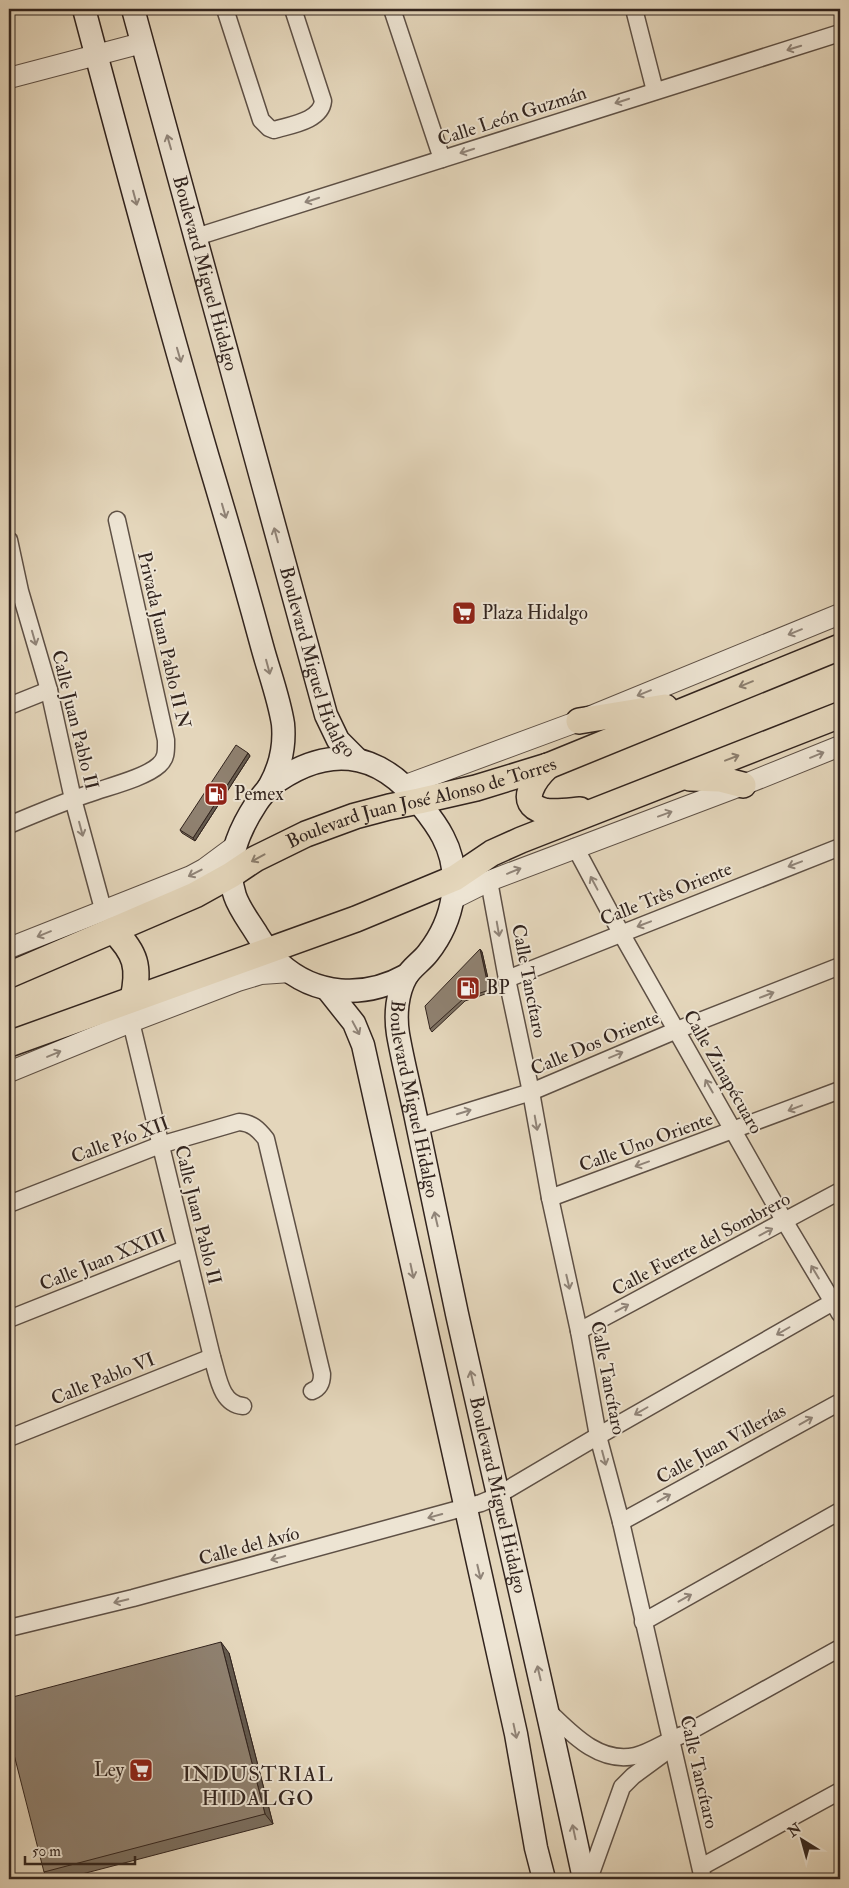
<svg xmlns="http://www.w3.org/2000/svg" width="849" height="1888" font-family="'IM FELL Double Pica',serif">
  <rect width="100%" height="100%" fill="#e4d6bb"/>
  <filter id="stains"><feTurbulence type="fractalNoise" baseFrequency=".004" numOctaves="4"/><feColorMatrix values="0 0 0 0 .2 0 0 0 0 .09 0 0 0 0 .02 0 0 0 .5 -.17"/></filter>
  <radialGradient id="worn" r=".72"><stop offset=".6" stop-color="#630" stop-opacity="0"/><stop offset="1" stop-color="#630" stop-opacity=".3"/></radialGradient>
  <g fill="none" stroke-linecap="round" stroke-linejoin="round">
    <g stroke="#5e5045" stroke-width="19">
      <g id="minor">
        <path d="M225,9L261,120L269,128L274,130C290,125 321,121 323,101L293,9"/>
        <polyline points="392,9 442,159"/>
        <polyline points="634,9 655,91"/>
        <polyline points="196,237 840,33"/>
        <polyline points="9,540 20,591 49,690 73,799 103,909"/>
        <polyline points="9,706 49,690"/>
        <path d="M9,825C35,814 61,803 88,794C107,787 145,778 159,765C167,758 166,750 166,740L117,520"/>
        <polyline points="575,847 621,933 785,1222 840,1314"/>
        <polyline points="489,881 507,979 531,1092 550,1198 579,1331 598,1436 621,1522 703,1879"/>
        <polyline points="507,979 840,847"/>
        <path d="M131,1022L212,1357C218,1375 220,1404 243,1406"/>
        <polyline points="418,1127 531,1092 677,1030 840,966"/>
        <polyline points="550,1198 840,1090"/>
        <path d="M9,1204L160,1145L239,1122C252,1123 258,1129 266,1139L322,1374C322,1382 320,1388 312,1391"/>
        <polyline points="9,1319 185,1249"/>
        <polyline points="579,1331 840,1191"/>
        <polyline points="9,1438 212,1357"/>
        <polyline points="621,1522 840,1402"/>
        <polyline points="643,1622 840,1511"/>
        <polyline points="9,1628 133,1598 481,1503 493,1498 598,1436 840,1298"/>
        <path d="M548,1711C571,1733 599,1764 635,1756C652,1752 667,1740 685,1734L840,1648"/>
        <polyline points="701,1867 840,1791"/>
        <polyline points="589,1879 622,1787 633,1776 667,1751"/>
      </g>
    </g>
    <g stroke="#5e5045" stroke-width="22">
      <g id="tertiary">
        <polyline points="9,78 142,43"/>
        <polyline points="406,785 579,721 840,614"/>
        <polyline points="453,899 489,881 743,785 840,746"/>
        <polyline points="9,948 191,876 204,869 235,846"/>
        <polyline points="9,1072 131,1022 238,981 261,974 291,972"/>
      </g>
    </g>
    <g stroke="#32241e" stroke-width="25">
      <g id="secondary">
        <path d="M84,9C124,159 164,309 208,458C227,521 245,583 262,646C269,672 279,698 283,724C285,746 280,767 270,785C266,792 260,797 256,804C239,830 224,864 235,896C239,908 248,920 255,931C262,942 269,954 279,963C315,996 364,999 407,975"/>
        <path id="s1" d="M133,9L326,715L338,740L357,759"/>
        <path id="s2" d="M269,787C325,745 377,748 421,805C429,815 437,825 443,837C463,875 454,920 428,953C422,961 411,968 406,977C397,993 395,1015 398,1034C403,1063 411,1093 417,1123C430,1186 443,1250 457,1314C499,1502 544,1690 584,1879"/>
        <polyline points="327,989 354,1023 363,1045 516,1734 536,1848 544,1879"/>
      </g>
    </g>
    <g stroke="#32241e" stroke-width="28">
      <g id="primary">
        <polyline points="579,721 665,707"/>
        <path d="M548,766C536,777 515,804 544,811C555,813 568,811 580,810"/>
        <polyline points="690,778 720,779 743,785"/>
        <path d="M113,930C136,953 140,967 133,999"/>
        <path id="s3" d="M9,975L195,895L231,875L255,859L306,834L355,816L389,807L419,801L476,788L548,766L840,647"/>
        <polyline points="9,1044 356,919 455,878 492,853 521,840 840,715"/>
      </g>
    </g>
    <use href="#minor" stroke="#ede4d3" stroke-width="16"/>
    <use href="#tertiary" stroke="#ede4d3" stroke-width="20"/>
    <use href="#secondary" stroke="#ede4d3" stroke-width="22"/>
    <use href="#primary" stroke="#e4d6bb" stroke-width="25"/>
  </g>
  <g fill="#7b6f60" stroke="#32241e">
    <polygon points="248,753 250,756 195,841 182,833 180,830"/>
    <polygon points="480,949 482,952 491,992 465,1001 432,1032 430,1029"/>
    <polygon points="229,1653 273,1824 63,1879 49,1879 44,1872"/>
  </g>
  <g fill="#645a4e" stroke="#32241e">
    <polygon points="248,753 250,756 195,841 193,838"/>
    <polygon points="480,949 482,952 491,992 489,990"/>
    <polygon points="221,1642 229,1653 273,1824 265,1814"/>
  </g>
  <g fill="#8f8170" stroke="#32241e">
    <polygon points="236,745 248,753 193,838 180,830"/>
    <polygon points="480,949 489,990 463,999 430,1029 425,1006"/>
    <polygon points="221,1642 265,1814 44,1872 9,1735 9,1698"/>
  </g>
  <defs><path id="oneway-shaft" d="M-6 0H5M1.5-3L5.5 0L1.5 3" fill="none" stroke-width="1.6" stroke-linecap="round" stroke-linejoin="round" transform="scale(1.25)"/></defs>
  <g stroke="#908478">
    <use href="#oneway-shaft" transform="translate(794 48) rotate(163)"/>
    <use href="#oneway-shaft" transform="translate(622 101) rotate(162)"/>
    <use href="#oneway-shaft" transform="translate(169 142) rotate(-106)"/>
    <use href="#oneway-shaft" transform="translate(467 151) rotate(162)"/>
    <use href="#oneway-shaft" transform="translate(135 198) rotate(75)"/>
    <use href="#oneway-shaft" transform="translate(312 200) rotate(162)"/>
    <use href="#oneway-shaft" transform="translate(179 355) rotate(74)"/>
    <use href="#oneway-shaft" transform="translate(224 511) rotate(74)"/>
    <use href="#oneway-shaft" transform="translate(276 535) rotate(-105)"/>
    <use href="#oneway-shaft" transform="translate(795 632) rotate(158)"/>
    <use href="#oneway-shaft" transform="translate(34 638) rotate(74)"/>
    <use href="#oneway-shaft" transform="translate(268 667) rotate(75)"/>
    <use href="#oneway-shaft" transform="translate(644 693) rotate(158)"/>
    <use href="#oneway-shaft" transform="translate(817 755) rotate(-22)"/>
    <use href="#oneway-shaft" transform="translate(665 814) rotate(-20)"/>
    <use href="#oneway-shaft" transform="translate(81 829) rotate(75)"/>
    <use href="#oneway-shaft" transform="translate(795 864) rotate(159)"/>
    <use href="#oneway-shaft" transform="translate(514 871) rotate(-22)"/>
    <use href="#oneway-shaft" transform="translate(195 873) rotate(153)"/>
    <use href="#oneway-shaft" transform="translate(594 883) rotate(-118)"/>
    <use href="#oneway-shaft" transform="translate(644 924) rotate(159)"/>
    <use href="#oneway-shaft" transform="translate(498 929) rotate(80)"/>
    <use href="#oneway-shaft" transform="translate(44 934) rotate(158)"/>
    <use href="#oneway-shaft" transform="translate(767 995) rotate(-21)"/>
    <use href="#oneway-shaft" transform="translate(356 1028) rotate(62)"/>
    <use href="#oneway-shaft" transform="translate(54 1054) rotate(-23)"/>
    <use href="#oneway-shaft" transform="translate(616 1055) rotate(-23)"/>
    <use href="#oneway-shaft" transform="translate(709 1086) rotate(-120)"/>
    <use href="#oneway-shaft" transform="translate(795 1108) rotate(159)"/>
    <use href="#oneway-shaft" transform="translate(464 1112) rotate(-17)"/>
    <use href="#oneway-shaft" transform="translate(536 1123) rotate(80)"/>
    <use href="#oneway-shaft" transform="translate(642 1164) rotate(160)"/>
    <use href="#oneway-shaft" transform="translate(436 1219) rotate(-103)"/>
    <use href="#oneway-shaft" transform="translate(766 1232) rotate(-28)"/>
    <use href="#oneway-shaft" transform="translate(412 1271) rotate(78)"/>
    <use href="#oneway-shaft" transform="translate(815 1272) rotate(-121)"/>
    <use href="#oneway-shaft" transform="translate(568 1282) rotate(77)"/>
    <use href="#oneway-shaft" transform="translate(622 1308) rotate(-28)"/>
    <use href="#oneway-shaft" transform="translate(783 1331) rotate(150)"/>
    <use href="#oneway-shaft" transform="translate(472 1378) rotate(-103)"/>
    <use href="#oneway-shaft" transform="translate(641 1411) rotate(150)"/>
    <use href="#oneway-shaft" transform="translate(806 1421) rotate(-29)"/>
    <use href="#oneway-shaft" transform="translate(604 1458) rotate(75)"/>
    <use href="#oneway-shaft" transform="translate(664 1498) rotate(-29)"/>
    <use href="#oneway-shaft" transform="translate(435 1516) rotate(165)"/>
    <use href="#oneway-shaft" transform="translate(278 1558) rotate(165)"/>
    <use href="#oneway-shaft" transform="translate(479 1572) rotate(77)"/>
    <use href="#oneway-shaft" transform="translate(685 1598) rotate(-29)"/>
    <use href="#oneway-shaft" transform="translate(121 1601) rotate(167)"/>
    <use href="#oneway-shaft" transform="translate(539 1673) rotate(-103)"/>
    <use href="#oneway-shaft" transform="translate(515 1731) rotate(78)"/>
    <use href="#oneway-shaft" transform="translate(574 1832) rotate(-102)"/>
  </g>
  <g stroke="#8b7d6c">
    <use href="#oneway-shaft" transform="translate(746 684) rotate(158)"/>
    <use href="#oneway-shaft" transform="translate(732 758) rotate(-21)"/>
    <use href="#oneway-shaft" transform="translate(258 858) rotate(151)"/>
  </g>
  <defs>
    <g id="supermarket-square" transform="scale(1.25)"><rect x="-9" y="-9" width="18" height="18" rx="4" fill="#8f2418" stroke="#ede4d3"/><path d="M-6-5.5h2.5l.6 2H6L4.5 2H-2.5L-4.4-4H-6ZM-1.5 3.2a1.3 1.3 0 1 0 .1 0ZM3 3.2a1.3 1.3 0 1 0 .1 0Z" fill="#fff"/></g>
    <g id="fuel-square" transform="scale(1.25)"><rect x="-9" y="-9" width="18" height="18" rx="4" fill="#8f2418" stroke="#ede4d3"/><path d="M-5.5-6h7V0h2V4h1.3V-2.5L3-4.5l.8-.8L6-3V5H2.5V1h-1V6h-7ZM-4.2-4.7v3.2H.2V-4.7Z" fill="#fff"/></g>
  </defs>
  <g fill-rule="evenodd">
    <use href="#supermarket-square" x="464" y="613"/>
    <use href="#fuel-square" x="216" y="794"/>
    <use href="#fuel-square" x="468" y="988"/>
    <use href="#supermarket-square" x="141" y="1770"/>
  </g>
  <g text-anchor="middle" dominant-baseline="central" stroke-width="4" stroke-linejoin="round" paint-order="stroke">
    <g font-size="19" fill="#32241e" stroke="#ede4d3">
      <text transform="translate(512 116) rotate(-18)">Calle León Guzmán</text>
      <text stroke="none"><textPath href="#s1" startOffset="274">Boulevard Miguel Hidalgo</textPath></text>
      <text transform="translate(164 640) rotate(77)">Privada Juan Pablo II N</text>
      <text stroke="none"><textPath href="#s1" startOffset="679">Boulevard Miguel Hidalgo</textPath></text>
      <text transform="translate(75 720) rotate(76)">Calle Juan Pablo II</text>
      <text stroke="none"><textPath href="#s3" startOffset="449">Boulevard Juan José Alonso de Torres</textPath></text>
      <text transform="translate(666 894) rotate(-22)">Calle Três Oriente</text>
      <text transform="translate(529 981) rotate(79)">Calle Tancítaro</text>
      <text transform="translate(595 1043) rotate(-23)">Calle Dos Oriente</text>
      <text transform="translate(723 1072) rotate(60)">Calle Zinapécuaro</text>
      <text stroke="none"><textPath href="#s2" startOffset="495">Boulevard Miguel Hidalgo</textPath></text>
      <text transform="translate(120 1140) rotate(-20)">Calle Pío XII</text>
      <text transform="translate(646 1142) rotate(-20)">Calle Uno Oriente</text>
      <text transform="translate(198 1215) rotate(76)">Calle Juan Pablo II</text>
      <text transform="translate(701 1244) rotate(-28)">Calle Fuerte del Sombrero</text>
      <text transform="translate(103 1260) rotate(-22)">Calle Juan XXIII</text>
      <text transform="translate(608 1378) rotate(79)">Calle Tancítaro</text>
      <text transform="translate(103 1379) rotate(-22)">Calle Pablo VI</text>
      <text transform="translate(721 1444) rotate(-29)">Calle Juan Villerías</text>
      <text stroke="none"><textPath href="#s2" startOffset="900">Boulevard Miguel Hidalgo</textPath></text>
      <text transform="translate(249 1546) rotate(-15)">Calle del Avío</text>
      <text transform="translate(699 1772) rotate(77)">Calle Tancítaro</text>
    </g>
    <g font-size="19" fill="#32241e" stroke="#ede4d3" text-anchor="start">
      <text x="482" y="613">Plaza Hidalgo</text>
      <text x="234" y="794">Pemex</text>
      <text x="486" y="988">BP</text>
      <text x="124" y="1770" text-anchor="end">Ley</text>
    </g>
    <g font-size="21" letter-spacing="1" fill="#32241e" stroke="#ede4d3">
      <text x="258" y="1774">INDUSTRIAL<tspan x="258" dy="24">HIDALGO</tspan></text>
    </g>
  </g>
  <rect width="849" height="1888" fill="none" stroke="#e4d6bb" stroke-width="30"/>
  <rect x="10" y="10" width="829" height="1868" fill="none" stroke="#32241e" stroke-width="2.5"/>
  <rect x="15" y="15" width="819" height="1858" fill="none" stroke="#32241e"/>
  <g transform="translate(802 1840) rotate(323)" stroke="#ede4d3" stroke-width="4" paint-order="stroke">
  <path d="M0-4L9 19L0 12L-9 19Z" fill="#32241e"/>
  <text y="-8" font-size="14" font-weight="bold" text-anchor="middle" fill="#32241e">N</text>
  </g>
  <path d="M25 1856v8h110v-8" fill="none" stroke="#32241e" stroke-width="2.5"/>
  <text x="32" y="1856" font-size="15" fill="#32241e" stroke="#ede4d3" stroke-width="4" paint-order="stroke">50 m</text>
  <rect width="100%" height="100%" filter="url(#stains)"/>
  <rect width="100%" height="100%" fill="url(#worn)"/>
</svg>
